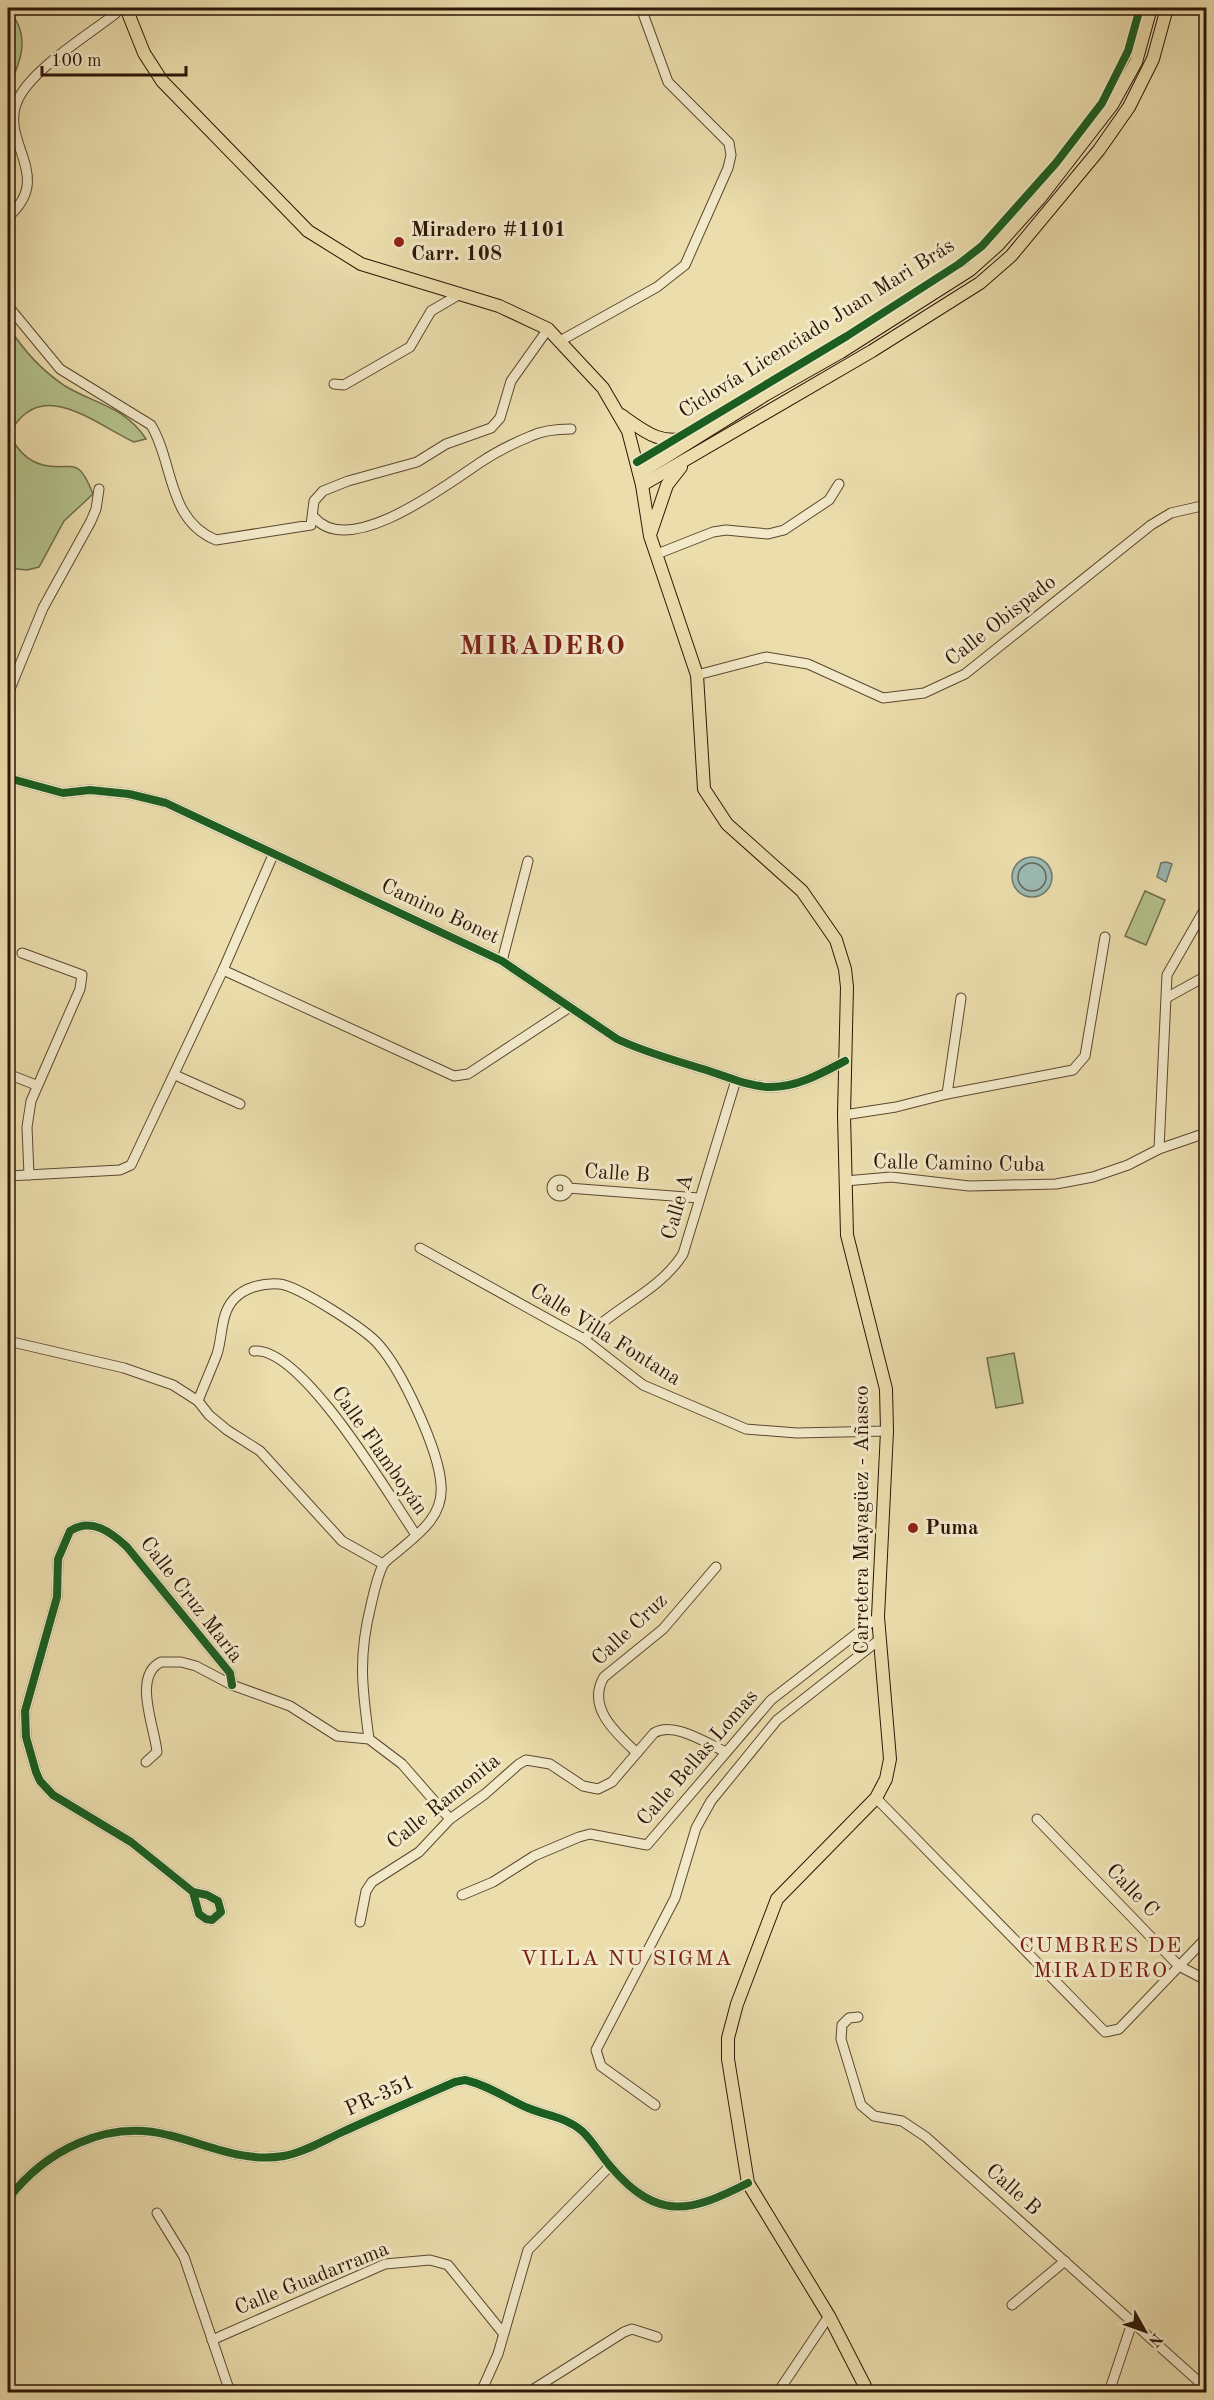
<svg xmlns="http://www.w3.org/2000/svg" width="1214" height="2400" font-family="'Old Standard TT',serif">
  <rect width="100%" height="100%" fill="#ebddac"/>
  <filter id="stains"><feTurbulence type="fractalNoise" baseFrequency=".00333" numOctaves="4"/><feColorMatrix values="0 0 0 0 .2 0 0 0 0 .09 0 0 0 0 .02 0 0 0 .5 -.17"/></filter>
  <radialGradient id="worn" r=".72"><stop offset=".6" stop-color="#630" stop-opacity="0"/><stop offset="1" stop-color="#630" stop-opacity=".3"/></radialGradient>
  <g fill="#b4c28c" stroke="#706c4a" stroke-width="1.5">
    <path d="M11,13C31,38 20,63 8,89V14Z"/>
    <path d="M8,326C23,350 41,370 65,386C95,404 126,407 146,439L134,442C92,422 39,375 9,435C17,448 26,461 43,465C73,472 77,453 93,494L64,521L39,567L27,570L8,568Z"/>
    <polygon points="1145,891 1165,900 1146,945 1125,936"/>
    <polygon points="1014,1353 1023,1403 996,1408 987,1358"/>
  </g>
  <g fill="#9bbab3" stroke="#6f786e" stroke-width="1.5">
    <circle cx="1032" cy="877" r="20"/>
    <polygon points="1166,862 1172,864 1166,882 1157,877 1161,863"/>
  </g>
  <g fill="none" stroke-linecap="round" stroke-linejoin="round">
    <circle stroke="#64685d" stroke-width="1.5" cx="1032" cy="877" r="14"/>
    <g stroke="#5c4730" stroke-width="11">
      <g id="minor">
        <path d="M8,217C55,176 0,143 17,102C29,71 88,35 115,14L119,8"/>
        <path d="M8,306L60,369L151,425C174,463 167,520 216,540L311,525L314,501L323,491L348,481L417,462L446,444L491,428L500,418L511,381L548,329"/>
        <polyline points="560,341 657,287 685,265 728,168 731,155 729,143 668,82 641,8"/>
        <polyline points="334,384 344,385 410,347 431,311 460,294"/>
        <path d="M314,517C349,560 448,484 481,462C496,452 514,443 531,436C544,430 557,429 571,429"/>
        <polyline points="657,554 713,532 726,530 768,534 784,530 829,500 839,484"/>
        <polyline points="697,675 766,657 808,664 883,698 924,693 965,674 1151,525 1171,513 1206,505"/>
        <polyline points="8,694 43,608 91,521 96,509 99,489"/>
        <path d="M8,778L63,793L90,790L129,794L166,803L502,961L617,1039C646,1053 678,1061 709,1071C729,1077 750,1087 771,1087C798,1087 822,1073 845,1061"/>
        <polyline points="22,953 82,975 80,989 31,1101 27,1127 29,1175"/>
        <polyline points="502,961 528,861"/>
        <polyline points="223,970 454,1076 468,1074 570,1007"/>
        <polyline points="1168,997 1206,976"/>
        <polyline points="961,998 947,1094 1073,1070 1085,1056 1105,937"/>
        <polyline points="8,1074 36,1085"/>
        <polyline points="175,1075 240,1104"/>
        <polyline points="844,1115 896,1107 947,1094"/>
        <polyline points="1159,1149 1167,975 1206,907"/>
        <polyline points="8,1176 120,1170 131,1165 223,970 273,855"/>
        <circle cx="560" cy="1188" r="8"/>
        <polyline points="845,1181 891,1177 969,1186 1056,1184 1093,1177 1128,1165 1159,1149 1206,1133"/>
        <polyline points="568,1188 699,1198"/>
        <polyline points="420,1248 584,1339 643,1385 746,1429 797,1433 887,1431"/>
        <path d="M584,1339C614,1307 659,1292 683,1254L736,1080"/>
        <polyline points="8,1341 124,1368 173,1385 198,1401 209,1415 227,1430 260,1451 342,1541 383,1564"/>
        <path d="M254,1351C302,1346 390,1497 416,1535"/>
        <path d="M198,1401C204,1385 211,1370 217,1354C223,1336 220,1314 234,1299C245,1287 263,1283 279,1284C297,1285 367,1330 379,1345C402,1371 439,1450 441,1485C444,1517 417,1535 396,1553C391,1557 385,1561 383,1565C377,1577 374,1592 371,1605C358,1657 362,1687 369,1739"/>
        <path d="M637,1753C616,1733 586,1707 604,1677L663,1629L716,1567"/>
        <path d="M146,1762L157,1752C155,1728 132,1676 161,1662H181L196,1666L232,1685L290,1706L337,1736L369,1739L402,1764L450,1819"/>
        <polyline points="876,1798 1105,2032 1119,2029 1206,1938"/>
        <polyline points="1037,1819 1179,1966 1206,1980"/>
        <path d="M193,1892L207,1895L218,1901L221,1912L212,1920L206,1919L199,1914L193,1892L131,1842L53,1795L40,1781L36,1772L26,1737L25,1711L57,1597L58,1559L70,1531C91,1517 111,1532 127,1547L230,1673L232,1685"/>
        <polyline points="462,1895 493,1882 534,1856 579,1837 590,1834 647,1845 771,1700 878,1617"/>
        <path d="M360,1922L366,1891L372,1882L419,1852L450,1819L485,1794L519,1764L526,1760L550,1764L583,1786L598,1789L612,1782L654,1733C674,1721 706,1743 726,1752"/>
        <polyline points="858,2017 849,2018 842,2025 841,2039 861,2105 874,2116 902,2121 926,2137 1206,2388"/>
        <polyline points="655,2105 601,2066 596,2050 675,1898 696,1828 711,1801 777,1720 879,1640"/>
        <path d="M8,2199C45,2151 106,2119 168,2135C207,2144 242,2163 284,2156C302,2153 321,2142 338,2134C377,2116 416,2099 455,2082L465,2080C488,2085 507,2099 528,2108C547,2116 566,2117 582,2131C593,2141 601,2156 611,2167C658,2222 691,2212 748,2183"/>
        <polyline points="157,2213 184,2257 230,2392"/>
        <polyline points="1012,2305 1065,2261"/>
        <polyline points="212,2340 385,2264 430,2260 448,2265 503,2333"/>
        <polyline points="481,2392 498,2354 528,2250 610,2166"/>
        <polyline points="529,2392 624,2332 632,2329 657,2337"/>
        <polyline points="778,2392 829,2316"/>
        <polyline points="1109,2392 1132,2323"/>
      </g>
    </g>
    <g stroke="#2d1507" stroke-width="14">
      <g id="major">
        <polyline points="126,8 144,53 162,81 308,231 361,264 499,306 548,329 603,388 628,431 642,485 650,536 697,675 704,789 727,824 802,891 836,940 845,969 847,987 844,1115 847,1235 886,1389 887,1431 878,1617 890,1759 886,1779 876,1798 777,1899 737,2004 728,2038 728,2059 748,2183 829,2316 868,2392"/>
        <path d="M621,415C645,432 661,446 691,437"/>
        <polyline points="640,473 765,395 841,352 970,270 998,245 1040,198 1112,105 1136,62 1151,8"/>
        <polyline points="642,485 872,351 980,283 1011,256 1099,150 1129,107 1153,59 1167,8"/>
        <polyline points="651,532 667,485 681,467"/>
      </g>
    </g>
    <use href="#minor" stroke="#f2e9c9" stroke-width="9"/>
    <use href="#major" stroke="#ebddac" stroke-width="12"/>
    <g stroke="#f2e9c9" stroke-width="11">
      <g id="cycleway">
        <polyline points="637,462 847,336 959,264 982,246 1056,163 1102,103 1128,51 1140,8"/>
        <path d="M8,778L63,793L90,790L129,794L166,803L502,961L617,1039C646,1053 678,1061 709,1071C729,1077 750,1087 771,1087C798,1087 822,1073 845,1061"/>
        <path d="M193,1892L207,1895L218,1901L221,1912L212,1920L206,1919L199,1914L193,1892L131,1842L53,1795L40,1781L36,1772L26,1737L25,1711L57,1597L58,1559L70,1531C91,1517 111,1532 127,1547L230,1673L232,1685"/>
        <path d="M8,2199C45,2151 106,2119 168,2135C207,2144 242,2163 284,2156C302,2153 321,2142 338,2134C377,2116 416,2099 455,2082L465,2080C488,2085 507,2099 528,2108C547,2116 566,2117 582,2131C593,2141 601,2156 611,2167C658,2222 691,2212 748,2183"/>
      </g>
    </g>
    <use href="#cycleway" stroke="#1b5e20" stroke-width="8"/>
  </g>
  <g fill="#8f2418" stroke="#f2e9c9" stroke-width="2">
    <circle cx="399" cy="242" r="6"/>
    <circle cx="913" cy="1528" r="6"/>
  </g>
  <g text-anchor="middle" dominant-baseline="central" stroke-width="6" stroke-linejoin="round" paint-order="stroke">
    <g font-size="21" font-weight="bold" fill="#2d1507" stroke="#f2e9c9" text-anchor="start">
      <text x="411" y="230">Miradero #1101<tspan x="411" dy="24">Carr. 108</tspan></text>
      <text x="925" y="1528">Puma</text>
    </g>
    <g font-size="21" fill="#2d1507" stroke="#f2e9c9">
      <text transform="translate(817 329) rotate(-32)">Ciclovía Licenciado Juan Mari Brás</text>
      <text transform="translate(1001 621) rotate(-38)">Calle Obispado</text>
      <text transform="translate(440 912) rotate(25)">Camino Bonet</text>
      <text transform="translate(959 1164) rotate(1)">Calle Camino Cuba</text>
      <text transform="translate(617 1174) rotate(4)">Calle B</text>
      <text transform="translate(678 1207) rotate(-74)">Calle A</text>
      <text transform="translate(605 1335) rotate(32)">Calle Villa Fontana</text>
      <text transform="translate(379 1451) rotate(55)">Calle Flamboyán</text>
      <text transform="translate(862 1520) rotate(-90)">Carretera Mayagüez - Añasco</text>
      <text transform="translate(191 1600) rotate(52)">Calle Cruz María</text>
      <text transform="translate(630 1630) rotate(-43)">Calle Cruz</text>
      <text transform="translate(698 1758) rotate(-49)">Calle Bellas Lomas</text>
      <text transform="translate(444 1802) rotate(-39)">Calle Ramonita</text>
      <text transform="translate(1132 1891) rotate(46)">Calle C</text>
      <text transform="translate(380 2096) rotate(-24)">PR-351</text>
      <text transform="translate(1013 2190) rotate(42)">Calle B</text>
      <text transform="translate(312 2279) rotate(-22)">Calle Guadarrama</text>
    </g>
    <g font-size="22" letter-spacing="1.5" fill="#7a1f14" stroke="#f2e9c9">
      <text x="1101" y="1946">CUMBRES DE<tspan x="1101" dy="25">MIRADERO</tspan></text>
      <text x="627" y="1959">VILLA NU SIGMA</text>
    </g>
    <g font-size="27" font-weight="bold" letter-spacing="1.5" fill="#7a1f14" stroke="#f2e9c9">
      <text x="543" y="646">MIRADERO</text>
    </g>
  </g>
  <rect width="1214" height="2400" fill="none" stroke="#ebddac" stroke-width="30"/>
  <rect x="9" y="9" width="1196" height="2382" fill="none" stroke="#2d1507" stroke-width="3"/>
  <rect x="15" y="15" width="1184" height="2370" fill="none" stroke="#2d1507" stroke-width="1.5"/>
  <g transform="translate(1145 2331) rotate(130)" stroke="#f2e9c9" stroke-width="4.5" paint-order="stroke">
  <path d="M0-4.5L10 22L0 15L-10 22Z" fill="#2d1507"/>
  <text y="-9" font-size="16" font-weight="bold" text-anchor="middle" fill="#2d1507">N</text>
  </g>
  <path d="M42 66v9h144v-9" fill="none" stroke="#2d1507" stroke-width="3"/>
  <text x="51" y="66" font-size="18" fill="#2d1507" stroke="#f2e9c9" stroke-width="4.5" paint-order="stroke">100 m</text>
  <rect width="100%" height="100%" filter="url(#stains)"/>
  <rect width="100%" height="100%" fill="url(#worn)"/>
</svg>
